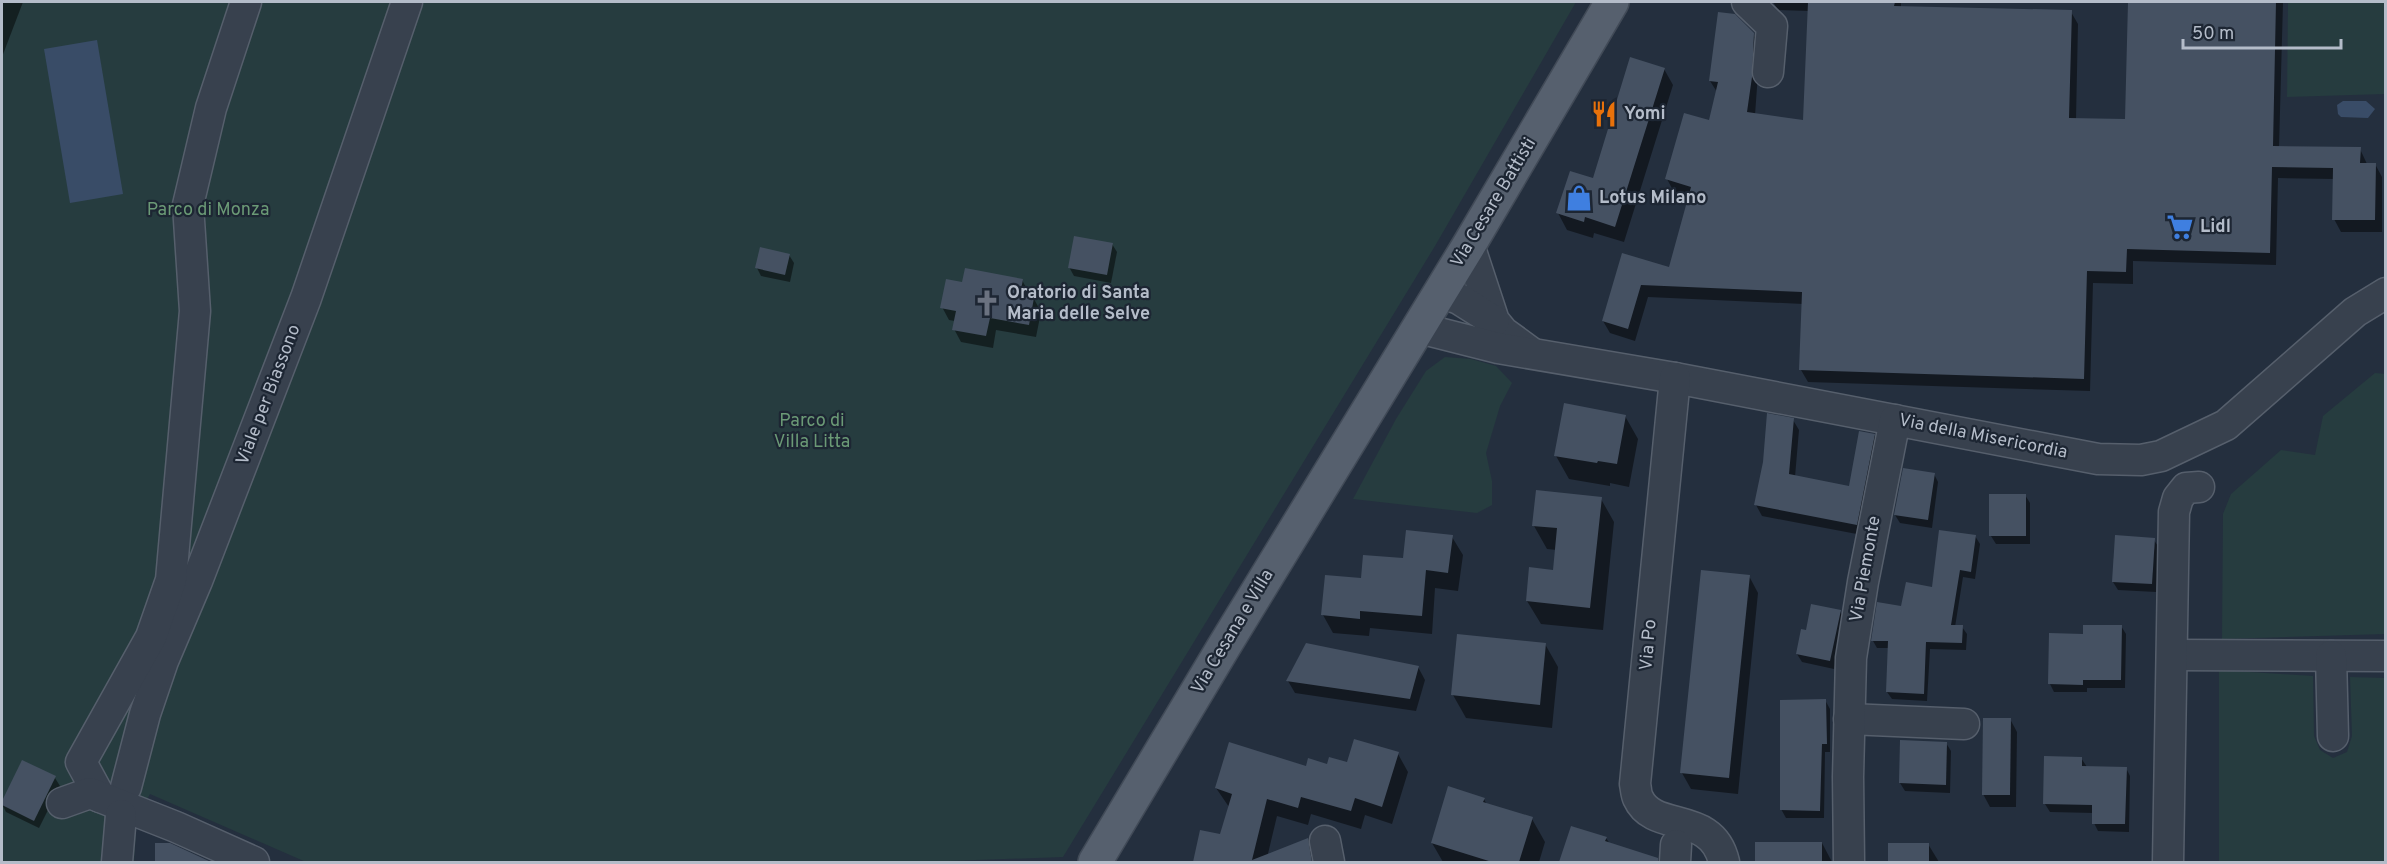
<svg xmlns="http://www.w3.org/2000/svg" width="2387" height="864" font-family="Overpass,sans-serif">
  <rect width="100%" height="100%" fill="#242f3e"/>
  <g fill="#263c3f">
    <polygon points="2,2 1576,2 1435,246 1063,857 921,862 306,862 150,794 137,818 134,862 2,862"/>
    <polygon points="2288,2 2385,2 2385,94 2287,97"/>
    <polygon points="1445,357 1471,359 1496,366 1512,383 1500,406 1486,453 1492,481 1492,505 1477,513 1353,499 1396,419 1426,371"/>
    <polygon points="2375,373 2386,374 2385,634 2222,639 2223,514 2231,494 2281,450 2315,455 2323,416"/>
    <polygon points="2219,670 2313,676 2314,736 2320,750 2333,758 2347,752 2352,736 2350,677 2385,678 2385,862 2219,862"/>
  </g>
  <g fill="#394c67">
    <polygon points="97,40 123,194 70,203 44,49"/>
    <polygon points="2343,101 2366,101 2375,109 2368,118 2341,117 2338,114 2337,105"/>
  </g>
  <g fill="#0007">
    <polygon points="2,2 23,2 2,57"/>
    <polygon points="1773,2 1901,2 1901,8 2071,12 2078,24 2076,119 2127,120 2130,2 2283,2 2279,148 2360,149 2367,164 2375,164 2382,177 2382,232 2341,232 2334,219 2334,179 2278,178 2276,265 2133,261 2133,284 2093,283 2090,391 1808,382 1801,370 1803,304 1648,297 1635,341 1610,333 1603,321 1623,255 1670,269 1690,196 1674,192 1667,179 1710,122 1717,92 1710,81 1753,34 1760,46 1755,115 1805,122 1809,11 1778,10"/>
    <polygon points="1664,69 1673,85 1624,242 1594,233 1593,238 1567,230 1558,213 1594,180"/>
    <polygon points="1112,244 1117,252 1111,283 1074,276 1069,267"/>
    <polygon points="789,255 794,263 790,282 761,276 757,268"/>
    <polygon points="1022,280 1029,293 1028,299 1034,299 1041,312 1036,337 996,330 993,348 961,342 954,329 955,321 949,320 942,307"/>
    <polygon points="1625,416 1638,439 1629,487 1610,483 1610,486 1569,479 1556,456"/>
    <polygon points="1793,420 1799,430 1795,477 1850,487 1874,435 1880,446 1862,535 1762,516 1756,505"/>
    <polygon points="1934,474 1938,482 1932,528 1900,523 1895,515"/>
    <polygon points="2025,495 2030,503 2030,544 1996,544 1991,536"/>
    <polygon points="1601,499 1614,522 1603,630 1541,624 1527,601 1554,571 1557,550 1547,549 1534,526"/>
    <polygon points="1975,536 1980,544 1975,579 1963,577 1955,627 1962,627 1967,634 1966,650 1930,649 1927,701 1892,699 1887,692 1889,648 1877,648 1873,641 1902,608 1933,588"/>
    <polygon points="1452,537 1463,555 1458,591 1435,588 1432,634 1370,628 1369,636 1333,633 1323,615 1404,560"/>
    <polygon points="2154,540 2159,548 2156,592 2118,590 2113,582"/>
    <polygon points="1749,576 1758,593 1738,794 1691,789 1682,773"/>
    <polygon points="1840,611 1845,620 1834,669 1802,662 1797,654 1808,632"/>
    <polygon points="2121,626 2126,634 2125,688 2087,688 2087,692 2054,692 2050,684 2050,635 2085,635"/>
    <polygon points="1545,644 1558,667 1552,728 1466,718 1453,695"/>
    <polygon points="1418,667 1425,680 1416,711 1295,693 1288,681"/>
    <polygon points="1825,700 1830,709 1830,752 1825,752 1824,818 1786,818 1781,809"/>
    <polygon points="2010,719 2017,732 2016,807 1990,807 1983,794"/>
    <polygon points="1946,743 1951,751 1950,793 1905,791 1900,783"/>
    <polygon points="1398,754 1408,772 1392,824 1365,815 1361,829 1311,814 1308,825 1277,816 1266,862 1194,862 1202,832 1221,836 1229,807 1216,788 1307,768 1348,764"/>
    <polygon points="2081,758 2087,767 2126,768 2130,776 2129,832 2098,831 2094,823 2094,813 2050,812 2045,804"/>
    <polygon points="22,762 55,778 60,786 39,828 6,812 2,804"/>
    <polygon points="1484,799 1487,805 1532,819 1545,842 1539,862 1443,862 1432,843"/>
    <polygon points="1572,827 1606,838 1610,844 1654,858 1657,862 1561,862"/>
    <polygon points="1307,840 1311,848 1314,862 1274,862 1270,854"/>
    <polygon points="1757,843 1822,843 1832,862 1756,862"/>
    <polygon points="156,844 170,845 207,862 156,862"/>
    <polygon points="1889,844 1928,844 1939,862 1889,862"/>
  </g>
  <g fill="#455162">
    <polygon points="1808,2 1895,2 1894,6 2072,10 2069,118 2125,119 2128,2 2276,2 2273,146 2361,147 2360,163 2376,163 2375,220 2332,220 2333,168 2272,167 2270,253 2127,249 2126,272 2087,271 2084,379 1799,370 1802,292 1641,285 1628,329 1602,321 1622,253 1669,267 1691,187 1665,179 1684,113 1709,120 1718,82 1709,81 1718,12 1735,14 1754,33 1752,77 1747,112 1803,120"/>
    <polygon points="1630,57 1665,68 1615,227 1585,217 1584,222 1556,213 1570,171 1593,178"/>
    <polygon points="1074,236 1113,243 1107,275 1068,268"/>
    <polygon points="760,247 790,254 785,275 755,268"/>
    <polygon points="965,268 1023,279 1020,296 1034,298 1029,325 990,318 986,336 952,330 956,311 940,308 946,279 962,282"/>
    <polygon points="1564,403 1626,415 1617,464 1598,461 1597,463 1554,456"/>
    <polygon points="1767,413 1794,418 1789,474 1849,486 1859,431 1875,434 1857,525 1754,505 1763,462"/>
    <polygon points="1903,468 1935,473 1928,520 1894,515"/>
    <polygon points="1536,490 1602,497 1590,608 1526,601 1529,567 1553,570 1557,528 1532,526"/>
    <rect x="1989" y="494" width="37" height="42"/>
    <polygon points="1406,530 1453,535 1448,573 1426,570 1422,616 1360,611 1360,619 1321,615 1325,575 1361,578 1363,555 1403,558"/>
    <polygon points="1939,530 1976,535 1971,572 1960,570 1951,625 1963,625 1962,643 1926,642 1924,694 1886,692 1888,641 1871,641 1877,602 1901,606 1906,582 1932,587"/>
    <polygon points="2115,535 2155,538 2152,584 2112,582"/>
    <polygon points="1701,570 1750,575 1729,778 1680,773"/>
    <polygon points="1811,604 1841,610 1830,661 1796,654 1801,629 1806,630"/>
    <polygon points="2083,625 2122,625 2121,680 2083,680 2083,685 2048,684 2049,633 2083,634"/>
    <polygon points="1457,634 1546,643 1540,705 1451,695"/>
    <polygon points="1306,643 1419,666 1410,699 1286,681"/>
    <polygon points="1826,699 1827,744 1822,744 1820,811 1780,810 1780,700"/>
    <polygon points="1983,718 2011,718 2010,795 1982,795"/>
    <polygon points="1354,739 1399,752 1382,807 1355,798 1351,811 1301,797 1298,808 1267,799 1252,860 1308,838 1312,862 1193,862 1200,830 1220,834 1232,794 1215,788 1229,742 1306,766 1308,758 1327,764 1329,757 1347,762"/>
    <polygon points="1900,740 1947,742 1946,785 1899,783"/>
    <polygon points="2044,756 2082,757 2082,766 2127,767 2125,824 2092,824 2092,805 2043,804"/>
    <polygon points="22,760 56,776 34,821 2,805 2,801"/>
    <polygon points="1448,786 1485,798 1483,802 1533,817 1519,862 1492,862 1431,843"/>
    <polygon points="1571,826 1607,837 1605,841 1658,858 1658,862 1559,862"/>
    <rect x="1755" y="842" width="67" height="20"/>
    <polygon points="155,843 170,843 211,862 155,862"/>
    <rect x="1888" y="843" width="41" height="19"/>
  </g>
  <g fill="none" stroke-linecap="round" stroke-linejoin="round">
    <g stroke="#565f6c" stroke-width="33">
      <g id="minor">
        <polyline points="1747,2 1772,26 1768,72"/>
        <polyline points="1469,245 1494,321 1503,332 1529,351"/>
        <polyline points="1440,292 1459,299 1494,321"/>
        <polyline points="1419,328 1498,348 1675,378 2098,459 2141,460 2161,456 2226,425 2355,312 2386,293"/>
        <path d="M1675,378L1635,784C1636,788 1636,794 1638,798C1654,834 1712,809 1724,862"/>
        <polyline points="2172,655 2386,656"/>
        <polyline points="2331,656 2333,736"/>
        <polyline points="1849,719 1964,724"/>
        <polyline points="126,787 145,714 163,661 197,581 306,298 407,2"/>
        <polyline points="100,797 81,762 151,637 171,580 195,311 188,205 211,108 246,2"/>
        <polyline points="62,803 90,793 176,827 254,862"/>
        <polyline points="1325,841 1329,862"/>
        <polyline points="117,862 121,815"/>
        <polyline points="1675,862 1676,845"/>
        <polyline points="1849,862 1848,777 1851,658 1863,582 1895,420"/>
        <polyline points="2168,862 2174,512 2178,498 2186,488 2199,487"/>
      </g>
    </g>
    <g stroke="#414a57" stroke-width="36">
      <polyline id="major" points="1095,862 1223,648 1469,245 1612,2"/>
    </g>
    <use href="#minor" stroke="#38414e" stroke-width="30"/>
    <use href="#major" stroke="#56606e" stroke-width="33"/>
  </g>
  <defs>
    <g id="restaurant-bare" transform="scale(2.07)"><path d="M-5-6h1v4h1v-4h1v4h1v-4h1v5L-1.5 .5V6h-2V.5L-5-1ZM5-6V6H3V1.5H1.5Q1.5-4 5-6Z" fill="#e8710a" stroke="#1d2633" stroke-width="2.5" paint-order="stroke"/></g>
    <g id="shop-bare" transform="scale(2.07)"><path d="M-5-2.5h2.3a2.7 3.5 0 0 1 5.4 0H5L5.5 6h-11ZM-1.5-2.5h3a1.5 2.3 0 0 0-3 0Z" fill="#3f7fe0" stroke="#1d2633" stroke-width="2.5" paint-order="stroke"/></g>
    <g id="supermarket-bare" transform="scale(2.07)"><path d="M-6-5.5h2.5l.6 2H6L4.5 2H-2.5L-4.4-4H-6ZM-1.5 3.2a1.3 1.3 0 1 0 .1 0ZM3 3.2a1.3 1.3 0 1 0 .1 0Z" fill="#3f7fe0" stroke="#1d2633" stroke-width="2.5" paint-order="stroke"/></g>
    <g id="church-bare" transform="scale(2.07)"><path d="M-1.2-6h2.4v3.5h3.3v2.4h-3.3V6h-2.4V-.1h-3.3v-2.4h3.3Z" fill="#6b7280" stroke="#1d2633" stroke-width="2.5" paint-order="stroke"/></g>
  </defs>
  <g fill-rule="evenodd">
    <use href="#restaurant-bare" x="1604" y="114"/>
    <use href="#shop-bare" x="1579" y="198"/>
    <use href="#supermarket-bare" x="2180" y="227"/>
    <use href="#church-bare" x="987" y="303"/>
  </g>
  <g text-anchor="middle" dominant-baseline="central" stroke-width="4.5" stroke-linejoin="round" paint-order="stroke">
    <g font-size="18" font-weight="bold" fill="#b4bcc9" stroke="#1d2633" text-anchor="start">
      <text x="1624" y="114">Yomi</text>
      <text x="1599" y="198">Lotus Milano</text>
      <text x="2200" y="227">Lidl</text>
      <text x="1007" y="293">Oratorio di Santa<tspan x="1007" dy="21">Maria delle Selve</tspan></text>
    </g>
    <g font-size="18" fill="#b4bcc9" stroke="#1d2633">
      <text transform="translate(1494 203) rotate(-59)">Via Cesare Battisti</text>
      <text transform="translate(269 395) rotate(-69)">Viale per Biassono</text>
      <text transform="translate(1983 437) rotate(11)">Via della Misericordia</text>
      <text transform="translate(1866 569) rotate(-80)">Via Piemonte</text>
      <text transform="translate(1233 632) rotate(-59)">Via Cesana e Villa</text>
      <text transform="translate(1649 645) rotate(-85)">Via Po</text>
    </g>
    <g font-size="18" fill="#6b9a76" stroke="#1d2633">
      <text x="208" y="210">Parco di Monza</text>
      <text x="812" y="421">Parco di<tspan x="812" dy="21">Villa Litta</tspan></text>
    </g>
  </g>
  <rect width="2387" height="864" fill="none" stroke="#b4bcc9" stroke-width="6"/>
  <path d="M2183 39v9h158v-9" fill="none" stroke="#b4bcc9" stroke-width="3"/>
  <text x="2192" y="39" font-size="18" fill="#b4bcc9" stroke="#1d2633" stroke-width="4.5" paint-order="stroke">50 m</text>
</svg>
